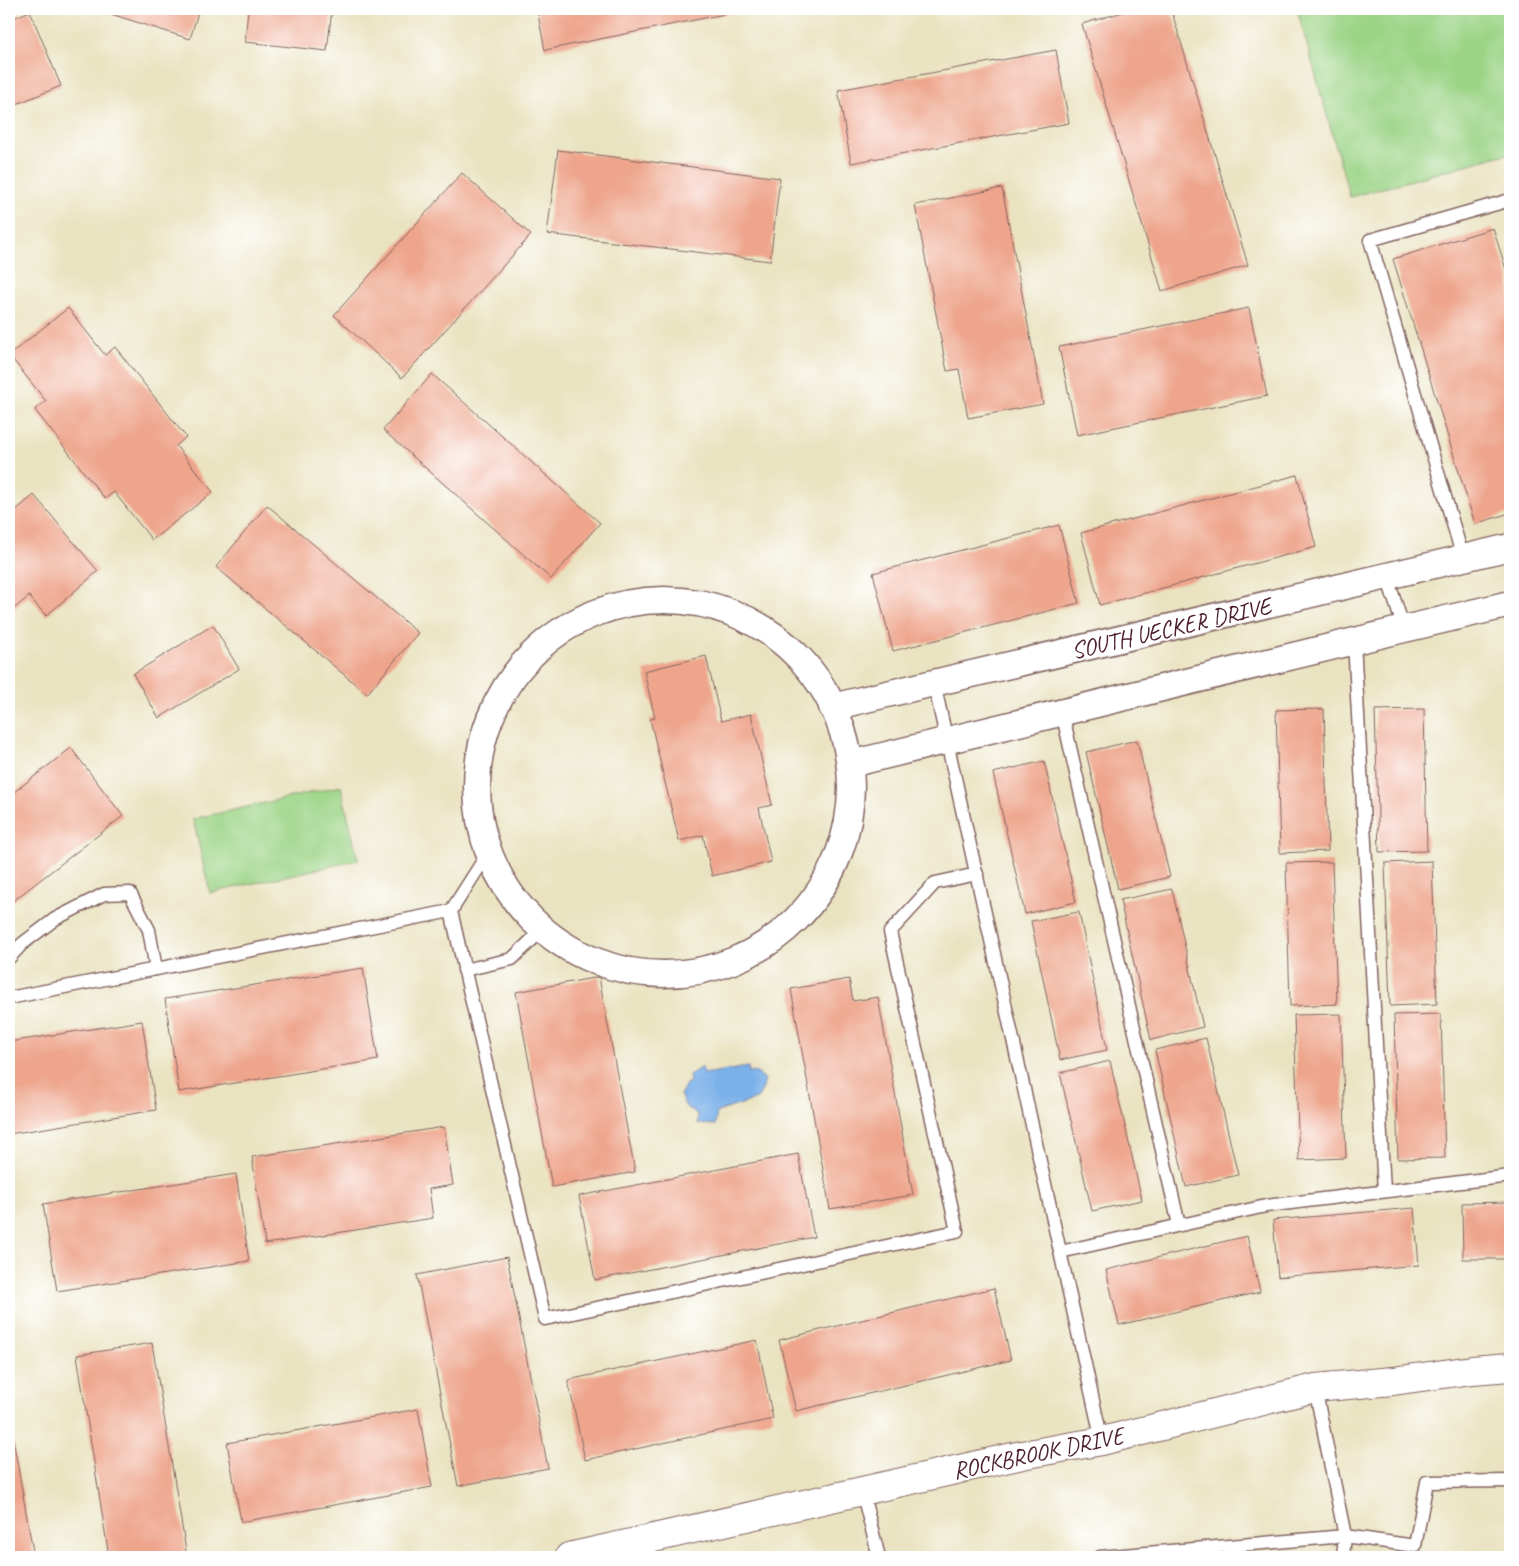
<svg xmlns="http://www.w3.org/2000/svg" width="1519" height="1566" font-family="Caveat,sans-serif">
  <rect width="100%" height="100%" fill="#fff"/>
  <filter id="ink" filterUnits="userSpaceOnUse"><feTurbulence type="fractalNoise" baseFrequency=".02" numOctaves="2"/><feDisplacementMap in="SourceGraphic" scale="10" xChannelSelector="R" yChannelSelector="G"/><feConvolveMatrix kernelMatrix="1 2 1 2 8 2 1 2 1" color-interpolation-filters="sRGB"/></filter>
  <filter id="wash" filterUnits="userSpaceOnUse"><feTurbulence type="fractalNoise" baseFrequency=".0096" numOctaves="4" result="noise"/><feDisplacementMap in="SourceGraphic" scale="20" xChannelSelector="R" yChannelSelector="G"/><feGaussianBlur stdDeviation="1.12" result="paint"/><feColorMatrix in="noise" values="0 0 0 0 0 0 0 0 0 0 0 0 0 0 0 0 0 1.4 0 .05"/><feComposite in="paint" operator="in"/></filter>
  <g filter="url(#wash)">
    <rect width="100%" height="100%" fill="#eae3c1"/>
    <g fill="#9cd486" stroke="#737a58">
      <polygon points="1297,9 1510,9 1510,153 1350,197"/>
      <polygon points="341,786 358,860 210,893 193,819"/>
    </g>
    <polygon fill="#7ab1e9" stroke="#62688a" points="702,1067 703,1074 748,1067 749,1072 757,1073 765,1079 763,1088 757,1099 717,1112 715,1125 698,1124 698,1115 686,1107 680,1095 686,1084 690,1082 689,1075"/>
    <g id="blocks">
      <g fill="#eea58c">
        <polygon points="95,9 199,9 190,39"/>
        <polygon points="248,9 332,9 327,51 245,42"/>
        <polygon points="537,9 735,9 735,12 545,50"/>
        <polygon points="1133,9 1171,9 1248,265 1162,291 1082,24"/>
        <polygon points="30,11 61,86 9,107 9,20"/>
        <polygon points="1056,50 1069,123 851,163 838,90"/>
        <polygon points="558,150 780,178 770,261 547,234"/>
        <polygon points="462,173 531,235 402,378 334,315"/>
        <polygon points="1002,188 1043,404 968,418 959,369 947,371 915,205"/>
        <polygon points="1493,228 1510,282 1510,513 1475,524 1393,259"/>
        <polygon points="68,308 105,355 115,347 186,437 176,446 213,492 152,540 114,492 105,499 35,410 46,401 9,355"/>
        <polygon points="1249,308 1267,396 1077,435 1059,347"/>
        <polygon points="432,374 600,523 551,579 383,430"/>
        <polygon points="1297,475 1316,547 1100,605 1081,533"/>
        <polygon points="34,495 98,571 46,616 29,596 9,613 9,516"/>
        <polygon points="267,505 418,633 367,694 216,567"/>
        <polygon points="1059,525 1079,603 893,651 873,573"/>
        <polygon points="213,625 239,669 159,718 133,674"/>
        <polygon points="706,656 721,721 751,714 772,805 759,808 771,862 712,876 703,835 679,841 650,719 655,718 644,671"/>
        <polygon points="1324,709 1328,851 1280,853 1276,710"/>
        <polygon points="1424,709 1427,851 1379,852 1375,710"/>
        <polygon points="1137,740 1170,877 1118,889 1086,752"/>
        <polygon points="71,748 123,816 9,904 9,796"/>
        <polygon points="1044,761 1076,902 1025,914 993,773"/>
        <polygon points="1432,861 1437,1004 1390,1006 1385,863"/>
        <polygon points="1332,862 1337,1004 1290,1006 1286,863"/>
        <polygon points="1172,889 1203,1027 1151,1040 1120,900"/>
        <polygon points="1079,912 1107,1050 1060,1060 1031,921"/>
        <polygon points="363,968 378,1060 179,1092 165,999"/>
        <polygon points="599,977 635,1172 552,1187 516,992"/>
        <polygon points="849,979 853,1001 878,997 913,1195 830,1209 791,989"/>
        <polygon points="1341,1014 1346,1158 1299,1160 1294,1015"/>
        <polygon points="1441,1014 1445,1158 1398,1159 1394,1015"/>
        <polygon points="142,1021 156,1110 9,1134 9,1042"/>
        <polygon points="1206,1038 1238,1175 1186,1187 1155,1050"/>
        <polygon points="1110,1061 1142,1200 1092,1211 1060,1073"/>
        <polygon points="444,1127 453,1185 429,1189 433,1218 265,1244 252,1157"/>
        <polygon points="798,1154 814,1237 595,1280 579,1196"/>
        <polygon points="236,1174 249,1261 57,1291 43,1204"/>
        <polygon points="1510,1202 1510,1259 1463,1259 1462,1203"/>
        <polygon points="1414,1208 1419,1265 1278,1277 1273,1220"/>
        <polygon points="1247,1236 1260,1292 1119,1325 1106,1270"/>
        <polygon points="507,1257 548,1468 458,1486 417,1275"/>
        <polygon points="994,1288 1011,1360 796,1411 779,1340"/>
        <polygon points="757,1340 773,1419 585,1460 568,1380"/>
        <polygon points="152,1343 187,1557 109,1557 77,1355"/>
        <polygon points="418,1409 432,1487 241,1522 227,1443"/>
        <polygon points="9,1422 10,1422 34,1557 9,1557"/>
      </g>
    </g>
  </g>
  <g filter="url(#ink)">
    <use href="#blocks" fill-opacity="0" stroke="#826460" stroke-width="1"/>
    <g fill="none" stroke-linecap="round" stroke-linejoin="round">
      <g stroke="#826460" stroke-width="15">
        <g id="lane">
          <polyline points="1463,558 1370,240 1510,200"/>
          <polyline points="1387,577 1404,629"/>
          <polyline points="1354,641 1384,1191"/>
          <polyline points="934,683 1102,1441"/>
          <polyline points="1062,712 1179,1225"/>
          <polyline points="451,911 488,853"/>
          <polyline points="9,958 22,944 55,919 104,894 130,893 149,930 156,969"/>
          <polyline points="464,970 512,959 543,929"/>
          <polyline points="9,998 451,911 545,1319 957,1231 890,932 935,883 977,874"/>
          <polyline points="1060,1252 1266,1206 1510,1176"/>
          <polyline points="1315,1388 1345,1536 1343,1557"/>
          <polyline points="862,1491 879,1557"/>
          <polyline points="1100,1557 1345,1536 1415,1546 1427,1482 1510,1481"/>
        </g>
      </g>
      <g stroke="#826460" stroke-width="29">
        <g id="street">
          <circle cx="664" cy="787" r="187"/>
          <polyline points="832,707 1510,547"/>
          <polyline points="850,764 1404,629 1510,604"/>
        </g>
      </g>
      <g stroke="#826460" stroke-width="30">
        <polyline id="secondary" points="569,1557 1022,1455 1102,1441 1315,1388 1393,1381 1472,1370 1510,1367"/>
      </g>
      <use href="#lane" stroke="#fff" stroke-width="12"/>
      <use href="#street" stroke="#fff" stroke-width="26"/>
      <use href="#secondary" stroke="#fff" stroke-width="28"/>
    </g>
  </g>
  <g text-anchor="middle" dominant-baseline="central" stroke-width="4" stroke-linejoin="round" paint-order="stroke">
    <g font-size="24" fill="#4a1f2b" stroke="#fff">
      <text transform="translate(1171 628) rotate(-13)">SOUTH UECKER DRIVE</text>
      <text transform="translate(1038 1453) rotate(-12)">ROCKBROOK DRIVE</text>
    </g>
  </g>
  <rect width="1519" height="1566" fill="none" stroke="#fff" stroke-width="30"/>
</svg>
